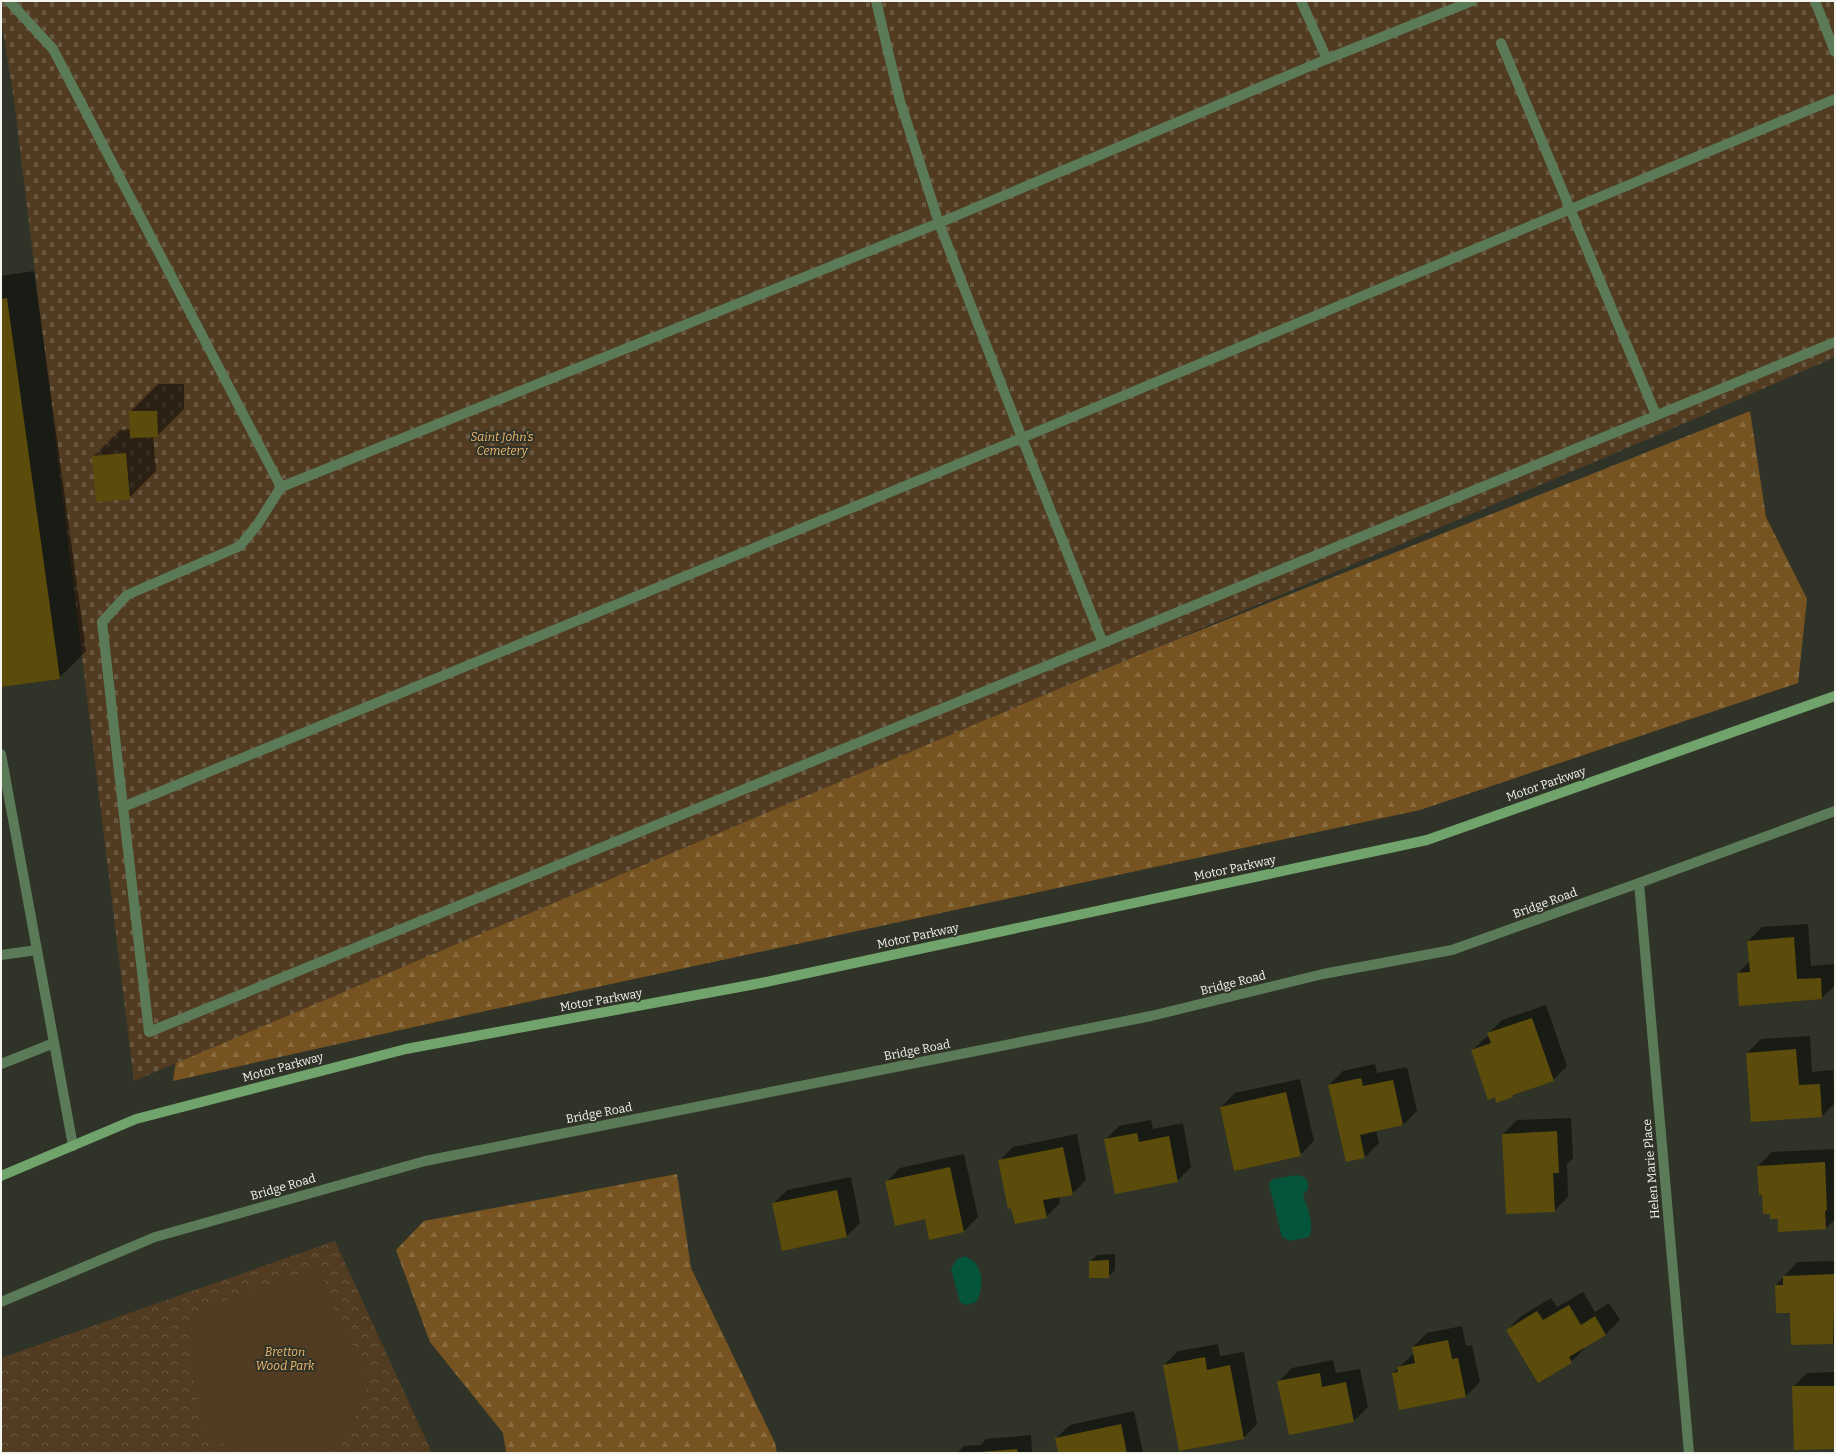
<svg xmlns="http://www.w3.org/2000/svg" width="1836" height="1454" font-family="Bitter,serif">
  <defs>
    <pattern id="forest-firs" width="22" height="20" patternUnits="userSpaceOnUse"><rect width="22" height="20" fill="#765320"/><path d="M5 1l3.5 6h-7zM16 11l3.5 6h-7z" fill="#8a6c41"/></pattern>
    <pattern id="cemetery-stones" width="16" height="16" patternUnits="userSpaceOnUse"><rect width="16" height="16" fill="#513c22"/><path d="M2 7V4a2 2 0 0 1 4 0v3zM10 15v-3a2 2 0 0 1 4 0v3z" fill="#6a5942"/></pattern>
    <pattern id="park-crowns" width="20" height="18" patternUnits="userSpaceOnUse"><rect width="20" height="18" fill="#513c22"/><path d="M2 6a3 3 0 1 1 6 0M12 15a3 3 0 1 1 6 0" fill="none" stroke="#6a5942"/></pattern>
  </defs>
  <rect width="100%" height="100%" fill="#303328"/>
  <g fill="url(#forest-firs)">
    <polygon points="1750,411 1766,517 1807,599 1798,683 1420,810 481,1012 173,1081 180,1033 368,962"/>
    <polygon points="677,1174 691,1268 775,1443 777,1453 506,1453 503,1433 430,1342 396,1250 424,1221"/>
  </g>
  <polygon fill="url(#cemetery-stones)" points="1,1 1835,1 1835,357 1653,437 134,1081 14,100 1,19"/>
  <polygon fill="url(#park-crowns)" points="335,1241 432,1453 1,1453 1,1358"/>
  <polygon fill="#513c22" points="319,1266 338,1318 371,1379 348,1435 318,1453 240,1453 202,1432 192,1372 192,1313"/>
  <g fill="#05553c">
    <path d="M1298,1175L1304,1177L1308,1182V1189L1303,1194C1307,1208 1315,1224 1309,1237L1290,1241L1282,1237L1269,1184L1273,1179Z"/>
    <path d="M966,1256C968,1258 971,1260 974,1262C984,1271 983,1291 976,1302L966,1305L960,1302L951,1269L957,1259Z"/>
  </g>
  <g fill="#0007">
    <polygon points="34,271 86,651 59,678 1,686 1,276"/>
    <polygon points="158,384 184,384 184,409 157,436 153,436 156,471 129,498 93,457 120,430 131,429 130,412"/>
    <polygon points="1808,924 1811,966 1834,964 1835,985 1822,998 1738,973 1750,961 1748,941 1762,927"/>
    <polygon points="1546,1005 1567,1066 1553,1080 1517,1093 1513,1096 1495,1096 1472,1051 1486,1037 1489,1036 1488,1034 1502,1020"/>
    <polygon points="1810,1036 1812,1072 1833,1070 1835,1103 1822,1116 1752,1121 1747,1053 1761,1039"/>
    <polygon points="1375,1064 1377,1073 1407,1067 1417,1111 1403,1125 1376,1130 1379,1143 1365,1157 1329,1085 1343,1071"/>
    <polygon points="1300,1079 1314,1141 1300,1155 1221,1107 1235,1093"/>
    <polygon points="1571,1118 1573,1158 1567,1164 1568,1197 1554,1211 1503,1134 1517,1120"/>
    <polygon points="1151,1120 1153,1129 1183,1123 1191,1167 1177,1181 1105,1140 1119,1126"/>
    <polygon points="1077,1134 1086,1180 1072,1194 1059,1196 1060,1203 1046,1217 1012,1207 1000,1160 1013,1147"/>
    <polygon points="1835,1149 1835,1219 1826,1228 1778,1218 1771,1212 1763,1194 1758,1166 1772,1152"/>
    <polygon points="964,1154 978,1217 964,1231 930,1238 925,1218 886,1182 900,1168"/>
    <polygon points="851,1177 860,1223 846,1237 773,1204 787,1190"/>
    <polygon points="1115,1254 1115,1270 1108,1277 1090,1262 1097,1255"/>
    <polygon points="1835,1261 1835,1341 1833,1343 1791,1312 1776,1285 1797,1262"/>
    <polygon points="1583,1292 1595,1312 1609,1303 1620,1320 1606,1334 1584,1347 1585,1348 1571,1362 1507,1330 1521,1316 1551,1298 1557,1307"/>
    <polygon points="1462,1326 1466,1346 1472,1345 1480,1382 1466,1396 1400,1409 1393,1373 1414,1353 1413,1347 1427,1333"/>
    <polygon points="1218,1344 1220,1356 1244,1352 1257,1424 1243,1438 1164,1365 1178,1351"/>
    <polygon points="1333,1360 1336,1373 1360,1369 1368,1407 1354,1421 1278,1382 1292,1368"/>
    <polygon points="1835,1372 1835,1448 1793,1387 1807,1373"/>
    <polygon points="1134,1411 1143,1453 1059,1453 1056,1438 1070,1425"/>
    <polygon points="1031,1435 1032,1453 957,1453 964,1446 981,1445 986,1439"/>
  </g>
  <g fill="#5b4c0b">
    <polygon points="7,298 60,679 1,687 1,299"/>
    <polygon points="129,411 157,411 158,437 130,438"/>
    <polygon points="126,453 130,499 96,502 92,456"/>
    <polygon points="1794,937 1797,979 1821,978 1822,999 1739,1006 1737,973 1750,972 1747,941"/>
    <polygon points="1532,1018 1554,1081 1513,1095 1513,1097 1496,1103 1495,1097 1488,1100 1471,1050 1491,1043 1487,1033"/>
    <polygon points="1796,1049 1799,1085 1820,1084 1822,1117 1751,1122 1746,1053"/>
    <polygon points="1361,1078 1363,1086 1393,1080 1403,1125 1360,1135 1365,1158 1346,1162 1328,1085"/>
    <polygon points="1286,1092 1301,1156 1234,1171 1220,1107"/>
    <polygon points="1557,1131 1559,1173 1553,1173 1555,1212 1506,1214 1502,1134"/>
    <polygon points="1137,1133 1139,1142 1169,1136 1178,1182 1115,1194 1104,1139"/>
    <polygon points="1063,1147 1073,1195 1043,1200 1047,1218 1015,1224 1011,1208 1008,1209 998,1160"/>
    <polygon points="1825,1162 1827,1210 1825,1211 1826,1229 1778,1232 1778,1219 1770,1219 1770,1214 1763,1214 1762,1195 1759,1195 1757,1166"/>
    <polygon points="950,1167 964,1232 929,1240 925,1219 895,1226 885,1181"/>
    <polygon points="837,1190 847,1237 782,1251 772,1203"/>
    <polygon points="1109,1260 1109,1278 1089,1278 1089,1261"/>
    <polygon points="1835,1274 1833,1344 1791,1345 1790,1313 1776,1313 1775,1285 1783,1285 1783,1276"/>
    <polygon points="1569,1305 1581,1325 1595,1316 1606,1335 1569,1357 1572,1363 1538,1383 1506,1330 1537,1311 1543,1320"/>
    <polygon points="1448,1340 1452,1359 1458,1358 1466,1397 1399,1410 1392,1373 1398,1372 1397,1367 1415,1363 1412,1347"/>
    <polygon points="1205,1357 1207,1370 1230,1365 1244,1439 1179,1451 1163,1365"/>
    <polygon points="1320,1373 1322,1387 1346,1382 1354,1422 1289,1435 1277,1381"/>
    <polygon points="1792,1386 1835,1386 1835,1449 1794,1450"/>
    <polygon points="1121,1424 1127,1453 1058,1453 1055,1438"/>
    <polygon points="1017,1449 1018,1453 980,1453 980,1452"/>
  </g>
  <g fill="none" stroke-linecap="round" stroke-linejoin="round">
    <g stroke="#5b7a58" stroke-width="10">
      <polyline points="9,1 53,49 281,487"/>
      <polyline points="876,1 900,101 939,223 1327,59 1301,1"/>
      <polyline points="1815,1 1835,52"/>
      <polyline points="1501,43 1656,415"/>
      <polyline points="1327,59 1472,1"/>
      <polyline points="1103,643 1022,438 123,807 149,1032 1093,647 1835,342"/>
      <polyline points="1,754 73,1146"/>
      <polyline points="123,807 102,622 127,595 240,546 257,525 281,487 939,223 1022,438 1835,99"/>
      <polyline points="1,955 37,950"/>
      <polyline points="1,1064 54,1043"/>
    </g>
    <g stroke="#5b7a58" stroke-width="10">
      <polyline points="1639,883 1689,1453"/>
      <polyline points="1,1302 155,1237 425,1161 1151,1016 1323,974 1452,950 1639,883 1835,811"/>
    </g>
    <polyline stroke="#71a36c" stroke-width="10" points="1,1176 136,1119 406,1049 761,983 1427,840 1835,696"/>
  </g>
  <g text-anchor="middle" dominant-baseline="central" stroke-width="4" stroke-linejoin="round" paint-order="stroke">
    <g font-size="12" font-style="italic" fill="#efb76e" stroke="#303328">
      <text x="502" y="437">Saint John's<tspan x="502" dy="14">Cemetery</tspan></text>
      <text x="285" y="1352">Bretton<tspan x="285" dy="14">Wood Park</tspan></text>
    </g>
    <g font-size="12" fill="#f2f4ed" stroke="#303328">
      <text transform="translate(1546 784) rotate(-19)">Motor Parkway</text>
      <text transform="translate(1235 868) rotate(-12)">Motor Parkway</text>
      <text transform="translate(1545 903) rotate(-20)">Bridge Road</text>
      <text transform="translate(918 936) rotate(-12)">Motor Parkway</text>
      <text transform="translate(1233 983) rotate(-14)">Bridge Road</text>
      <text transform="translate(601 1000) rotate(-10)">Motor Parkway</text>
      <text transform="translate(917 1050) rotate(-11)">Bridge Road</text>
      <text transform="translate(283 1067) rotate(-15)">Motor Parkway</text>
      <text transform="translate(599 1113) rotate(-11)">Bridge Road</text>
      <text transform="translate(1651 1169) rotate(-95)">Helen Marie Place</text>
      <text transform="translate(283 1187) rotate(-16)">Bridge Road</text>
    </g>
  </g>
  <rect width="1836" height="1454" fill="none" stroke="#f2f4ed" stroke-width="4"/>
</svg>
